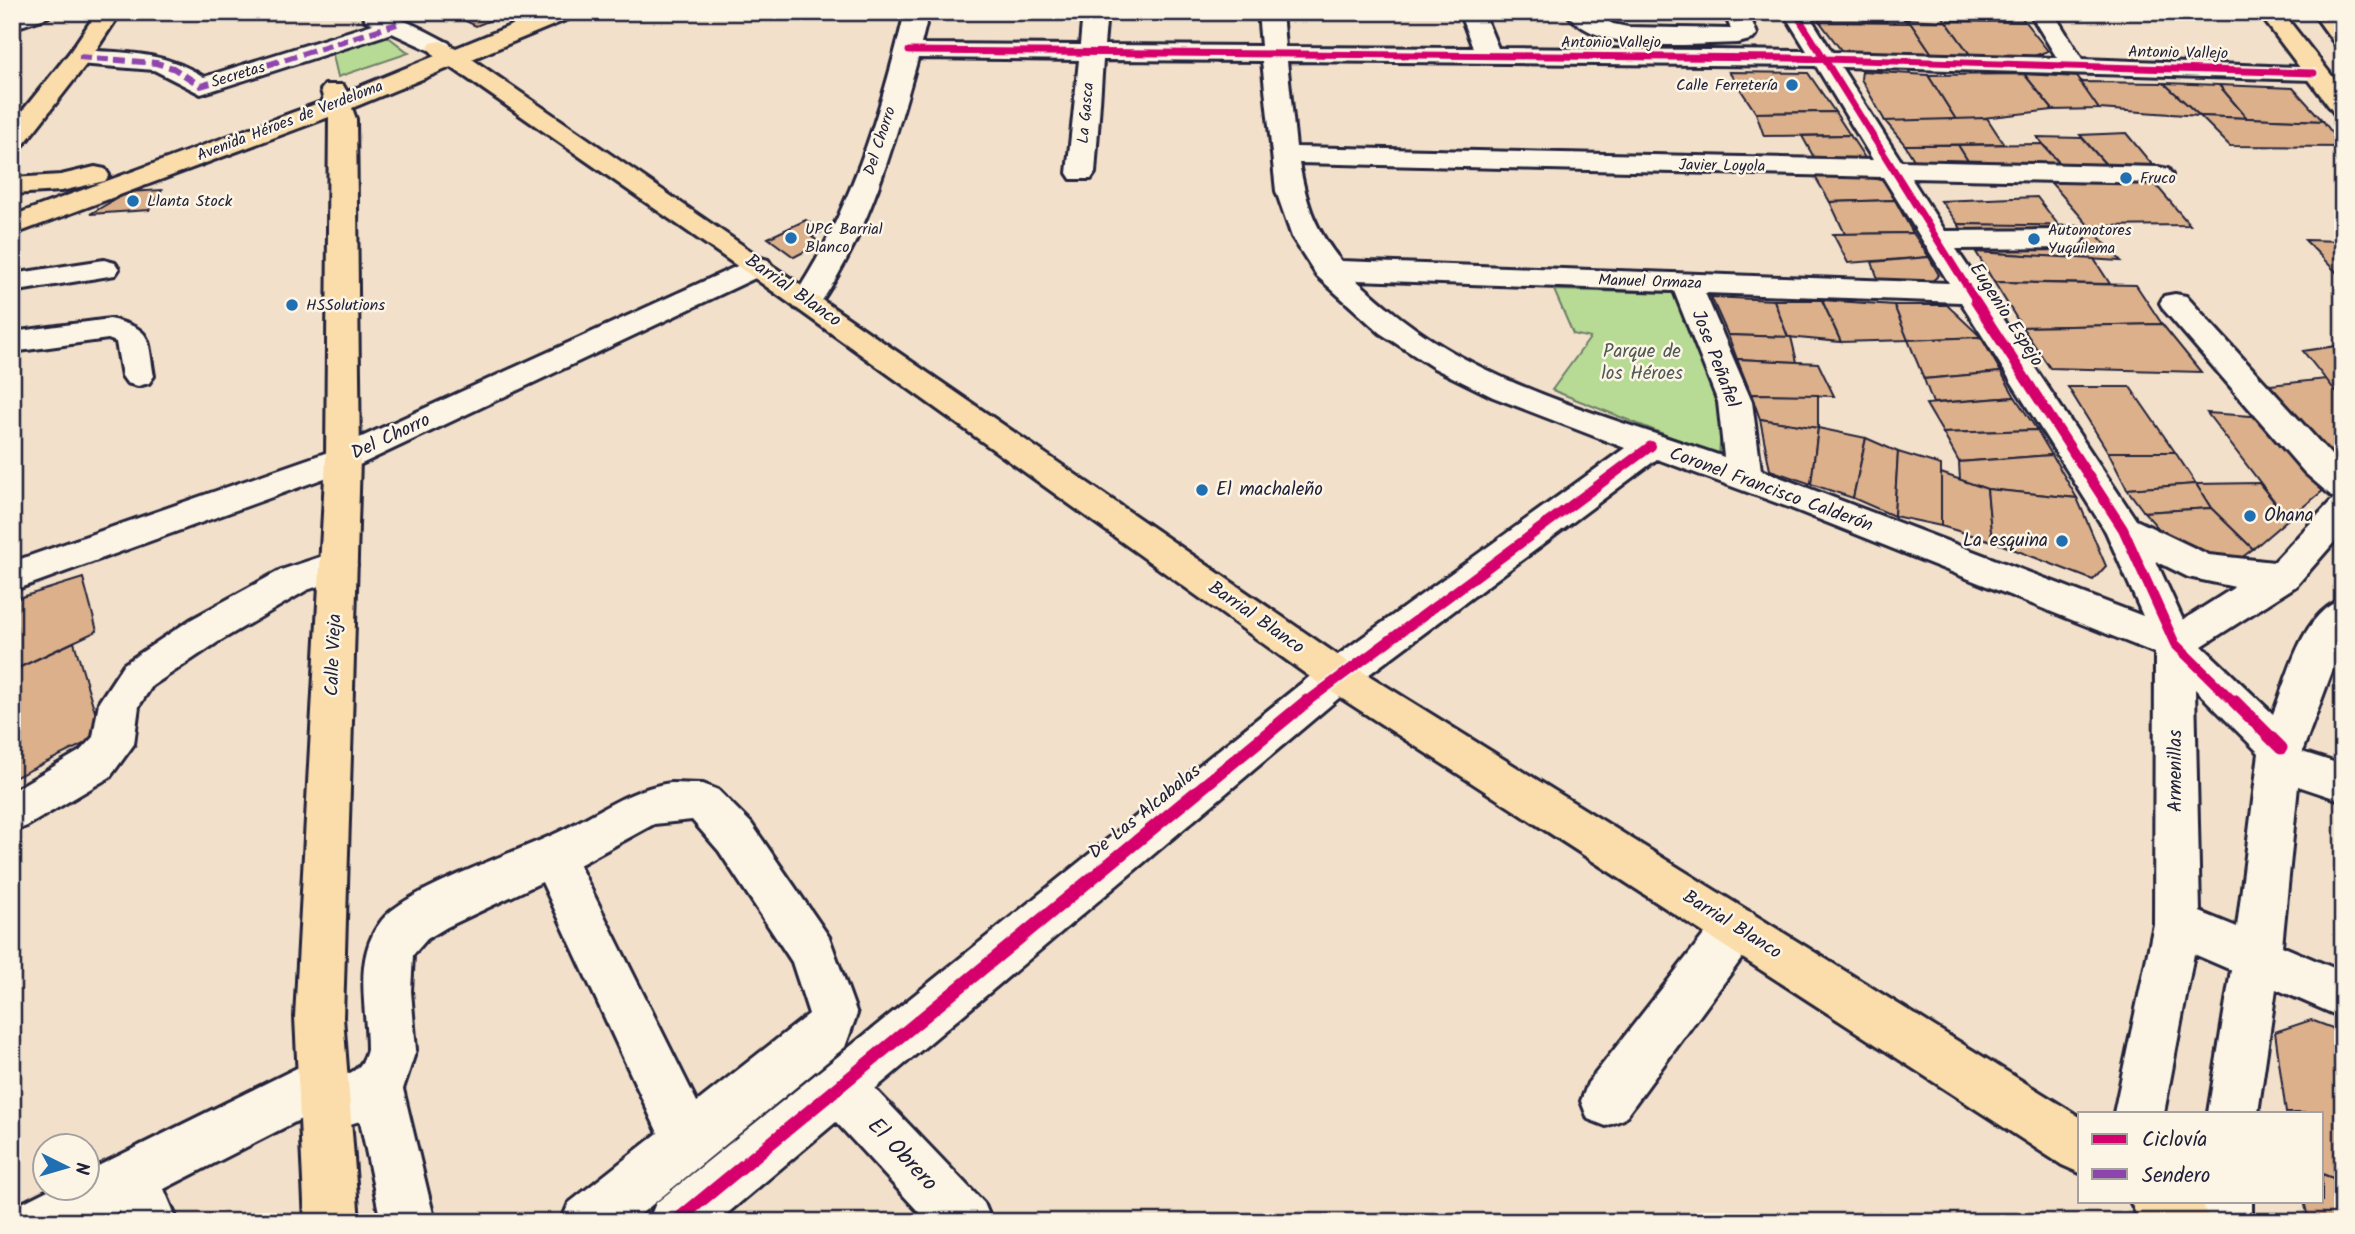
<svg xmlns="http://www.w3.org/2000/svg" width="2355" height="1234" font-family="Kalam,sans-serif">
  <rect width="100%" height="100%" fill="#f2e0ca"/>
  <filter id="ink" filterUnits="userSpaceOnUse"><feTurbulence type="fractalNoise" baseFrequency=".0143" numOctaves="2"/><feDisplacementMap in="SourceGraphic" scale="14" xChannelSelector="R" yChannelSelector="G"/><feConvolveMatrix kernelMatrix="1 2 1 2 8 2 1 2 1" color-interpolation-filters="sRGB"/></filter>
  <g filter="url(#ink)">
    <g fill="#b7da94" stroke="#6c7e68" stroke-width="2">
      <polygon points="382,32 409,53 338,77 332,51"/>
      <polygon points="1554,290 1676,293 1723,405 1719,456 1552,390 1590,338 1573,334"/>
    </g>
    <g fill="#dbb08b" stroke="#22223b" stroke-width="2">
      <polygon points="447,12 511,12 476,26"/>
      <polygon points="1814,12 1881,12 1887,22 1820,22"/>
      <polygon points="1939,12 2018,12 2025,22 1946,21"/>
      <polygon points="1903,19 1946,21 1972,57 1932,54 1911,23"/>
      <polygon points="1946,21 2025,22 2048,51 2034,56 1972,57"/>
      <polygon points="1820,22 1911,23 1932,54 1844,54"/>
      <polygon points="1862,71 1928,75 1957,121 1885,121 1861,79"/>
      <polygon points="1729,72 1808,73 1835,112 1756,113"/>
      <polygon points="2024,74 2078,77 2099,109 2053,110"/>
      <polygon points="2024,74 2053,110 1957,121 1928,75"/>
      <polygon points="2080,82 2164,83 2200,116 2099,109"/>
      <polygon points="2164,83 2219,85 2247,118 2200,116"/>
      <polygon points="2219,85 2293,88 2323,121 2247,118"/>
      <polygon points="1835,112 1850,135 1764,136 1756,113"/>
      <polygon points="2200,116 2323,121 2343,147 2230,146"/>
      <polygon points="1987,118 2004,144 1905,145 1885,121"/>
      <polygon points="2126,133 2154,167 2108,167 2080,135"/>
      <polygon points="1850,135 1867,161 1816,161 1802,136"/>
      <polygon points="2037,137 2082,138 2108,167 2061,165"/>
      <polygon points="2042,144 2061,165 1971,166 1958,145"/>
      <polygon points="1905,145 1958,145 1971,166 1919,168"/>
      <polygon points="1814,175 1861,175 1884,181 1895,200 1830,202"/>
      <polygon points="2046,177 2150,178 2190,225 2089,226"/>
      <polygon points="162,190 149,210 90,214 128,192"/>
      <polygon points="2037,197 2059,226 1958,224 1941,201"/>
      <polygon points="1895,200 1913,233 1845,234 1830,202"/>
      <polygon points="806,220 823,231 812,237 821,243 794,257 768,238"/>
      <polygon points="1958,224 2089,226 2121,261 1976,252"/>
      <polygon points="1913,233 1929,257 1848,263 1833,234"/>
      <polygon points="2305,240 2343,241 2343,279"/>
      <polygon points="1976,252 2094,259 2110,284 1994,282"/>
      <polygon points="1929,257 1939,275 1930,283 1879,282 1872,262"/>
      <polygon points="1994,282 2136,285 2162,324 2022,327"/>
      <polygon points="1711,297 1774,300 1788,337 1728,335"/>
      <polygon points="1774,300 1822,300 1841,342 1788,337"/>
      <polygon points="1822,300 1894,305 1908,340 1841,342"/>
      <polygon points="1894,305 1947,305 1981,337 1908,340"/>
      <polygon points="2162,324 2201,372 2050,368 2022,327"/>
      <polygon points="1728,335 1791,337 1797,362 1737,359"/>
      <polygon points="1981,337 2001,372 1924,379 1908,340"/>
      <polygon points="2343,345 2343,401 2303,351"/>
      <polygon points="1737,359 1818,363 1834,396 1751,394"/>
      <polygon points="2001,372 2015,397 1933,403 1924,379"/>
      <polygon points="2326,379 2343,401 2343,449 2331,460 2261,386"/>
      <polygon points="2068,387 2130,387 2175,452 2108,452"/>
      <polygon points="1751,394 1818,395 1818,428 1760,419"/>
      <polygon points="2015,397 2037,430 1943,433 1926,404"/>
      <polygon points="2207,413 2266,417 2329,486 2288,519"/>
      <polygon points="1760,419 1818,428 1811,484 1770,470"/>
      <polygon points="1818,428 1866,438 1853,498 1811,484"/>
      <polygon points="2037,430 2052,455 1959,462 1943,433"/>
      <polygon points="1866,438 1898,452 1894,516 1853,498"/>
      <polygon points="1898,452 1941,465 1941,526 1894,516"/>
      <polygon points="2108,452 2175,452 2196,484 2127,489"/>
      <polygon points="2052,455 2077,498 1987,489 1960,480 1959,462"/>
      <polygon points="1941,473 1987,489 1992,541 1941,526"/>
      <polygon points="2259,483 2288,519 2253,549 2211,508 2196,484"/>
      <polygon points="2196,484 2211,508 2144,512 2127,489"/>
      <polygon points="1987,489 2077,498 2106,566 2093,580 1992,541"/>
      <polygon points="2211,508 2253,549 2240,559 2206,556 2164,535 2144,512"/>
      <polygon points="83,578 97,631 12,671 12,600"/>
      <polygon points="74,642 102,735 12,779 12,671"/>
      <polygon points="2311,1020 2343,1032 2343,1182 2322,1174 2322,1113 2286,1113 2275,1032"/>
      <polygon points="2322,1174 2343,1182 2343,1222 2309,1222 2304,1201 2322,1201"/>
    </g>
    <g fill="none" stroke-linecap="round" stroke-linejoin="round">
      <g stroke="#22223b" stroke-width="6">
        <g id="minor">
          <polygon points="17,12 52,12 48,17 12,29 12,14"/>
          <path d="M363,12C396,12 419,28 449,43L452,48L449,53L440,55L392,33L201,94L154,70L79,64L70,62L67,57L70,52L79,50C125,53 164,51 204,77L373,24L365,20Z"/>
          <path d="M905,12H929L921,44L1080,45L1083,12H1107L1104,45L1261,46L1258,12H1282L1285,47L1473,48L1459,12H1483L1498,48L1807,51L1783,12H1807L1832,52L2057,58L2029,12H2053L2082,59L2323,68L2326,73L2323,78L2314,80L1841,67L1901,161L2158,167L2168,169L2172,175L2168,181L2158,183L1911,178L1945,231L2069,230L2079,233L2084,239L2079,245L2069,248L1956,249L2136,520L2209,555L2274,562L2334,498L2305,473L2164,310L2160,303L2164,296L2175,294L2186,296L2343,468V532L2296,586L2202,646L2273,714C2288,677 2301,613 2343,599V642L2302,752L2343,765V801L2298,786L2282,946L2343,972V1018L2276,989L2258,1113H2208L2231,970L2194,954L2164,1113H2114L2154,924L2155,653L1788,507L1657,459L1352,687L875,1089L984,1203L992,1222H928L836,1122L717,1222H648L656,1203L1324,665L1625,448L1493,397L1434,368L1380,333L1317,276L1292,237L1276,191L1262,61L1103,60L1095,173L1091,179H1071L1067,173L1079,60L918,58C894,145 869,234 817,308L806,310L795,308L791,301C849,216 881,112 905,12ZM1287,61L1816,66L1873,160L1296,147ZM1299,163L1883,177L1949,283L1341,261C1314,228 1307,205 1299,163ZM1356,280L1674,291L1718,402L1724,457C1616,419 1493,389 1401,318C1385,306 1371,293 1356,280ZM1705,293L1961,302L2106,532L2143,616L1761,470L1752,402ZM2156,561L2188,577L2235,587L2183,620ZM2195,689L2259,753L2237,927L2200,912Z"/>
          <path d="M1566,12H1592L1613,24L1628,27L1731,29L1724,12H1748L1757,34L1753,39L1738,43C1691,44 1596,55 1566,12Z"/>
          <polygon points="757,257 768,260 772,266 768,272 355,467 12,591 12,562 331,451"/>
          <polygon points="104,260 115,263 119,269 115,275 12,292 12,274"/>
          <path d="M110,319C153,330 147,335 154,376L149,383L138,386L127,383L122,376L116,342L108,339L12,352V332Z"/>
          <polygon points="338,551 351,555 357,565 351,575 307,590 218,642 152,686 139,706 134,744 110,777 27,826 12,832 12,791 80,751 93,737 99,702 124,664 190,620 281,570"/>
          <path d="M671,783L703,784L718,790L751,823L829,937L857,1014L845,1047L631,1222H561L569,1203L658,1133L542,882L447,927L427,939L413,955L411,991L416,1050L403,1089L435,1222H381L360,1121L324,1132L306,1125L303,1118L164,1189L178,1222H124L119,1211L98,1222H14L22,1203L52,1188H88V1171L305,1064L323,1057L341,1064L345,1075C358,1071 364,1062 367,1050C367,1006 352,958 382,920C408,888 518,852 559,832C597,814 628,789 671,783ZM692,820L719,851L792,962L809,1014L697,1102L579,865L654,824Z"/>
          <polygon points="1737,907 1753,913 1760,928 1753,943 1624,1119 1606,1126 1588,1119 1581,1101 1588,1083 1721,913"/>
          <polygon points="2200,1201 2252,1201 2252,1222 2198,1222"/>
        </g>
      </g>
      <g stroke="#22223b" stroke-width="6">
        <g id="major">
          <polygon points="97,12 121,12 88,62 21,148 12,150 12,124 70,52"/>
          <polygon points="544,12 577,12 573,17 472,59 1352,665 2080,1117 2080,1173 2062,1165 1324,687 746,272 451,67 352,108 356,119 360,459 343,1017 359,1222 305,1222 295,1017 326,459 329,117 12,235 12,216 324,101 321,90 325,85 343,85 347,92 435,56 428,48 431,43 440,41 456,48"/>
          <polygon points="2258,12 2282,12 2343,90 2343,116 2334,113"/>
          <polygon points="2312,12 2336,12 2343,22 2343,46 2335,44"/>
          <polygon points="95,167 105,169 109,175 105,181 61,191 12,194 12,178 61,175"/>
          <polygon points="2130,1201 2200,1201 2211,1222 2140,1222"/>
        </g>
      </g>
      <use href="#minor" fill="#fcf5e5" fill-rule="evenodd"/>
      <use href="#major" fill="#faddab" fill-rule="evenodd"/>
      <polyline stroke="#8e44ad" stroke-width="6" stroke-dasharray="12 6" stroke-linecap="butt" points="79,57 156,63 173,68 201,86 397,24"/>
      <g stroke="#fcf5e5" stroke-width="10">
        <g id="cycleway-far2">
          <polyline points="1795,12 1977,303"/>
          <polyline points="909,51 1789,58 2314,73"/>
        </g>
      </g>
      <g stroke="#fcf5e5" stroke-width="14">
        <g id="cycleway-far1">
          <polyline points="1975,301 2123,529 2175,644 2235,703"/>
          <polyline points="1305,703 1651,446"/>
        </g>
      </g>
      <g stroke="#fcf5e5" stroke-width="18">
        <g id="cycleway">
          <polyline points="2234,701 2281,748"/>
          <polyline points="675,1222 1307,701"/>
        </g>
      </g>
      <use href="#cycleway-far2" stroke="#d6006c" stroke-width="7"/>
      <use href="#cycleway-far1" stroke="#d6006c" stroke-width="10"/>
      <use href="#cycleway" stroke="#d6006c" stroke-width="13"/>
    </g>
  </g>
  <g fill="#1f6fb2" stroke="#fcf5e5" stroke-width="2.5">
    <circle cx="1792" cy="85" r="7"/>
    <circle cx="2126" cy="178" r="7"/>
    <circle cx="133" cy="201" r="7"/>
    <circle cx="791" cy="238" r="7"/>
    <circle cx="2034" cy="239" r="7"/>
    <circle cx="292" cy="305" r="7"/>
    <circle cx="1202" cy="490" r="7"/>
    <circle cx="2250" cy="516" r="7"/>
    <circle cx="2062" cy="541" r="7"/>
  </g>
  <g text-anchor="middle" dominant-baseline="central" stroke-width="5" stroke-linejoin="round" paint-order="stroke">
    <g font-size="16" fill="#22223b" stroke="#fcf5e5">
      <text x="1611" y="42">Antonio Vallejo</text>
      <text transform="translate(2178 53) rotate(1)">Antonio Vallejo</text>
      <text transform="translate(238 75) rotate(-17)">Secretas</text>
      <text transform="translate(1086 113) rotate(-85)">La Gasca</text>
      <text transform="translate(290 121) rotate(-21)">Avenida Héroes de Verdeloma</text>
      <text transform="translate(880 141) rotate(-72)">Del Chorro</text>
      <text transform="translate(1722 166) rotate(1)">Javier Loyola</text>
      <text transform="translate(1650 282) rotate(2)">Manuel Ormaza</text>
    </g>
    <g font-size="16" fill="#22223b" stroke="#fcf5e5" text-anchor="start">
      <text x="1778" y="85" text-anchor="end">Calle Ferretería</text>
      <text x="2140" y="178">Fruco</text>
      <text x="147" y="201">Llanta Stock</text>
      <text x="805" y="229">UPC Barrial<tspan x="805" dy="18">Blanco</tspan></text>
      <text x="2048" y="230">Automotores<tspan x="2048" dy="18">Yuquilema</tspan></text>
      <text x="306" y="305">HSSolutions</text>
    </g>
    <g font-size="19" fill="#22223b" stroke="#fcf5e5">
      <text transform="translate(793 291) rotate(35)">Barrial Blanco</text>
      <text transform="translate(2006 315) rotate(57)">Eugenio Espejo</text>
      <text transform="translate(1715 359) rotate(69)">Jose Peñafiel</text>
      <text transform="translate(391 437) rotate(-25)">Del Chorro</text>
      <text transform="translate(1771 490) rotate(20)">Coronel Francisco Calderón</text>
      <text transform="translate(1256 618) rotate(35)">Barrial Blanco</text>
      <text transform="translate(334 655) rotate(-88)">Calle Vieja</text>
      <text transform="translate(2176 771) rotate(-90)">Armenillas</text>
      <text transform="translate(1145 812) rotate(-39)">De Las Alcabalas</text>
      <text transform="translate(1732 925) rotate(32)">Barrial Blanco</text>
    </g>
    <g font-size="19" fill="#4f5956" stroke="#fcf5e5">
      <text x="1642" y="352">Parque de<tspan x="1642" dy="22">los Héroes</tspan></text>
    </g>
    <g font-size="19" fill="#22223b" stroke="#fcf5e5" text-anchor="start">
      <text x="1216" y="490">El machaleño</text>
      <text x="2264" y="516">Ohana</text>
      <text x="2048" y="541" text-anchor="end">La esquina</text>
    </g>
    <g font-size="23" fill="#22223b" stroke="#fcf5e5">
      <text transform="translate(902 1155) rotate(47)">El Obrero</text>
    </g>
  </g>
  <rect width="2355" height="1234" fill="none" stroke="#fcf5e5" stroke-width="42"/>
  <rect x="21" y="21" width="2313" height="1192" fill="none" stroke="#22223b" stroke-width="2.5" filter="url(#ink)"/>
  <rect x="2078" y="1112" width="245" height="91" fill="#fcf5e5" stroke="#a5a1a1" stroke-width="2"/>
  <rect x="2092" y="1134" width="35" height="10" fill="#d6006c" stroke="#a5a1a1" stroke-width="2"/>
  <text x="2142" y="1146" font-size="21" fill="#22223b">Ciclovía</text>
  <rect x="2092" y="1169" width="35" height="10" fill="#8e44ad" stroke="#a5a1a1" stroke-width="2"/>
  <text x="2142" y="1182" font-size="21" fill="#22223b">Sendero</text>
  <g transform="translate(66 1167) rotate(95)"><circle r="33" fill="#fcf5e5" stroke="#a5a1a1" stroke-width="2"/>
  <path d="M0-5L12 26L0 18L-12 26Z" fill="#1f6fb2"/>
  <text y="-10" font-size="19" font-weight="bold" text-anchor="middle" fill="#22223b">N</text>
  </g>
</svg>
